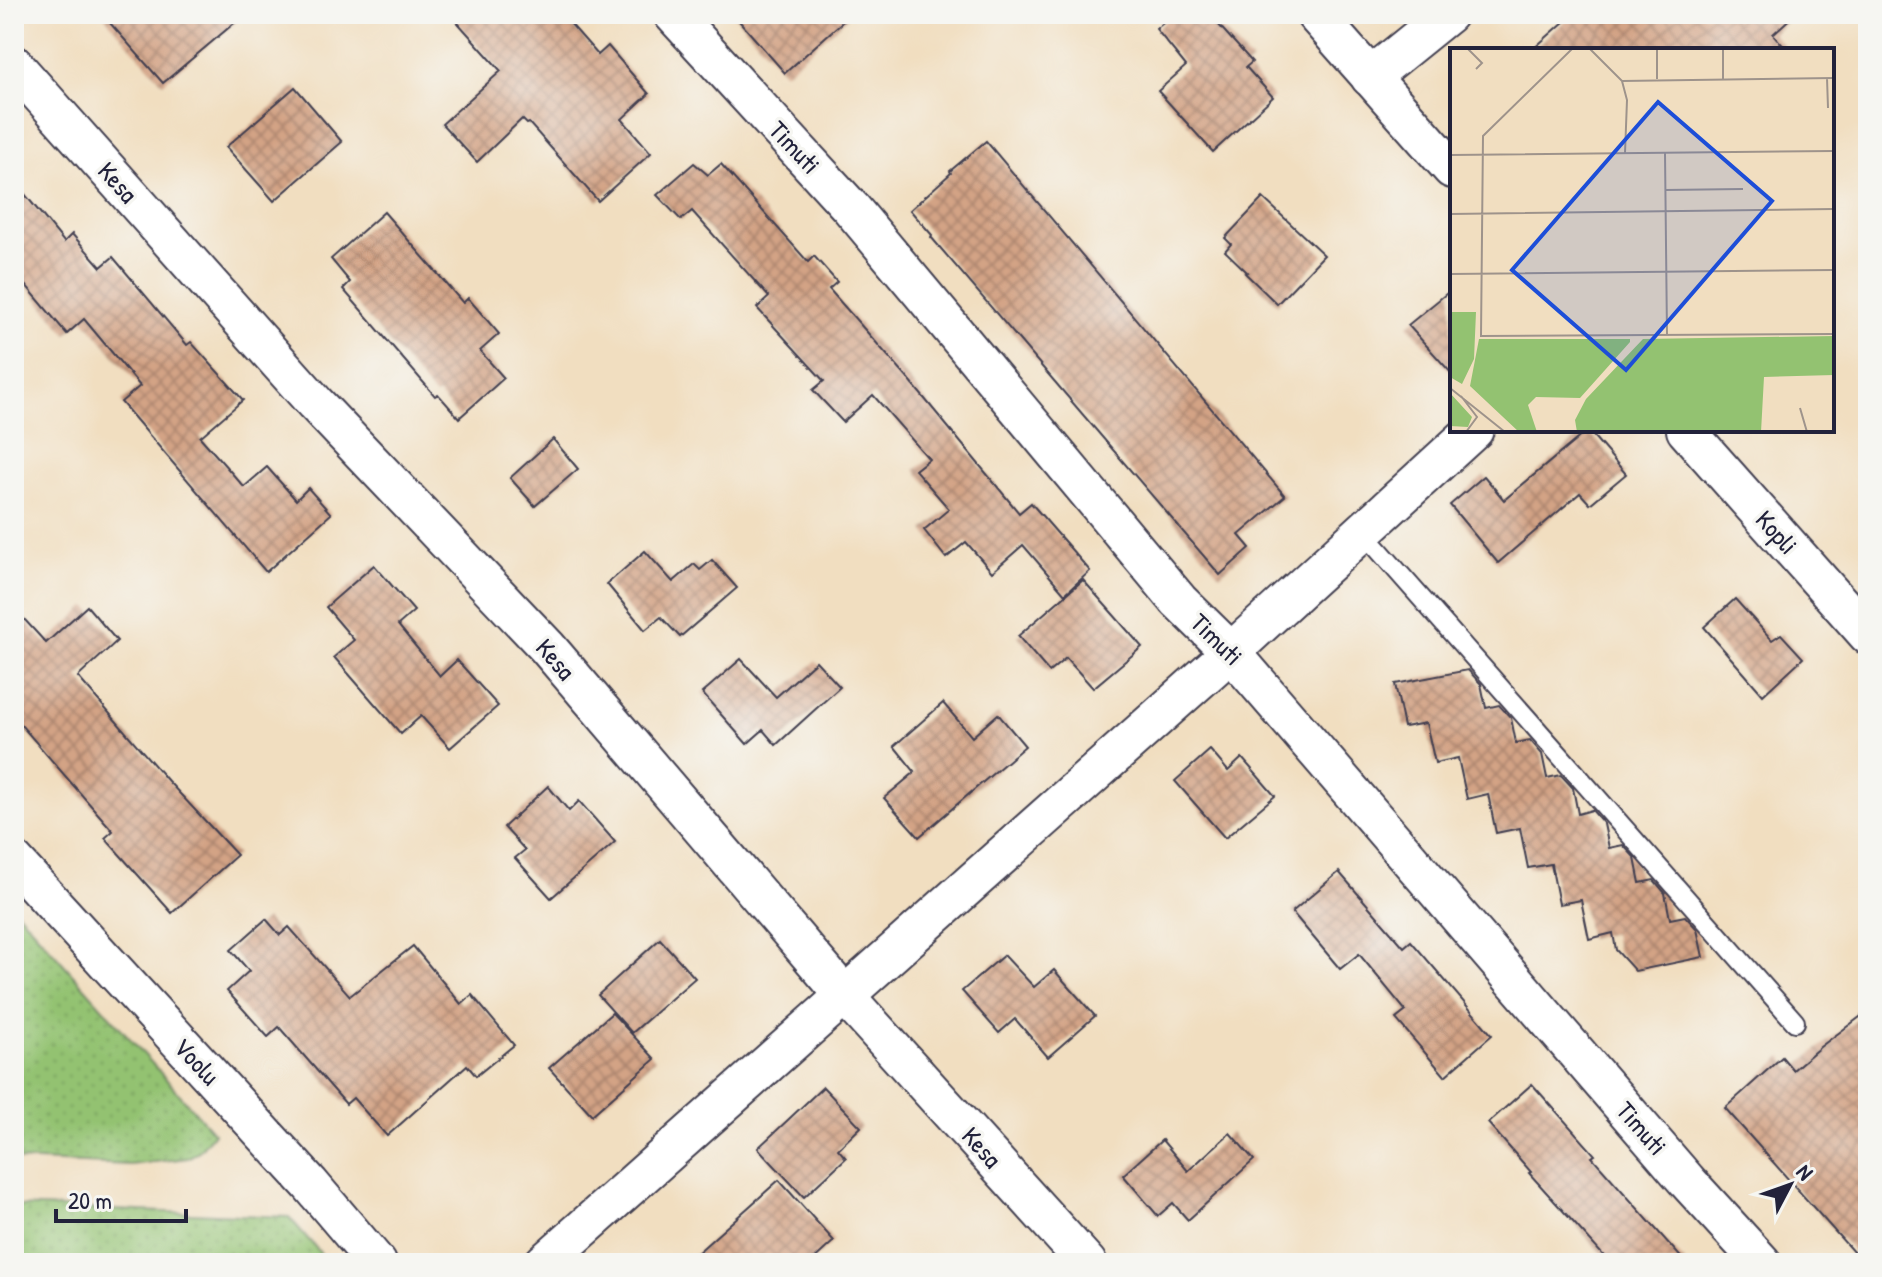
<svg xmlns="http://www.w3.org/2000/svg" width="1882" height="1277" font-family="'Patrick Hand',sans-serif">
  <defs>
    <pattern id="grass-dots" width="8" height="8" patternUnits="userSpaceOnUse" patternTransform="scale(2)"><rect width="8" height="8" fill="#93c271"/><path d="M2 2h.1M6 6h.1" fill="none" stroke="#7ea663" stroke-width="1.8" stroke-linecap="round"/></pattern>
    <pattern id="building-cross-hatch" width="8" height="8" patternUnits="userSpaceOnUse" patternTransform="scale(2)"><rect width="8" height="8" fill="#d3a385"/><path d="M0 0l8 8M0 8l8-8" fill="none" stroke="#ab846e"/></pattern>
  </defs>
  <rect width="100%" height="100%" fill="#f6f6f2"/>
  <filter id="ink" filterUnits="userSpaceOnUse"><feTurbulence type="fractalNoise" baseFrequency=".0125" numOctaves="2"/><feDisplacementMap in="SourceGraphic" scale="16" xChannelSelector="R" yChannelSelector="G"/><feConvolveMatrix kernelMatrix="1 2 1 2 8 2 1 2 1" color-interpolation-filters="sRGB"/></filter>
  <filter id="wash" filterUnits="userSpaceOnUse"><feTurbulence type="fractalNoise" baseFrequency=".006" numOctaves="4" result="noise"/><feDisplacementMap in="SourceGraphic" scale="32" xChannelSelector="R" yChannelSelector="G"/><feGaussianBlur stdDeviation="1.8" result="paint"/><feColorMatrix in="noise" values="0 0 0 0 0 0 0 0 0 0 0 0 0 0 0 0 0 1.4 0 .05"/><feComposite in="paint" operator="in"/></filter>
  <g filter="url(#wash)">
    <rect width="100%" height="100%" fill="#f1dec0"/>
    <g fill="url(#grass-dots)" stroke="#5a7256" stroke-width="2">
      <polygon points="14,908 214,1133 200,1150 188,1158 130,1165 14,1160"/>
      <polygon points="14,1206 289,1217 329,1263 14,1263"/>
    </g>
    <g id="blocks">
      <g fill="url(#building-cross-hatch)">
        <polygon points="102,14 245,14 163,83"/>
        <polygon points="450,14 562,14 598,55 608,46 649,94 622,119 651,153 598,201 529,123 527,124 522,119 477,162 442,124 501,71"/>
        <polygon points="733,14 851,14 785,73"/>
        <polygon points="1174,14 1209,14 1252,62 1246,67 1273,97 1213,152 1158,91 1186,66 1156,29"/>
        <polygon points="1573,14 1795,14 1773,34 1787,50 1532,50"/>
        <polygon points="295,87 342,142 274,201 226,147"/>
        <polygon points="986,141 1285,496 1239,535 1250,548 1220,575 931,237 932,235 910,210 951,173 950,171"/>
        <polygon points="694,163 708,175 721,164 808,262 814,256 837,282 829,289 910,381 1019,513 1031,503 1090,571 1065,594 1023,545 992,572 966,542 946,558 924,530 949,509 915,470 929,459 873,395 843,422 813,390 824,381 757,308 769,297 692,211 681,220 657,195"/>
        <polygon points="14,181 64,242 72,234 101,267 113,257 187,345 191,342 243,400 200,437 244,487 267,467 296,500 308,488 331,514 266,572 121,402 140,386 84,319 67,334 14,271"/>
        <polygon points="1263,198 1324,255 1277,304 1245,273 1247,272 1225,251 1231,244 1225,238"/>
        <polygon points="384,212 463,303 468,298 499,334 480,351 504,378 459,418 438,394 435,396 343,289 350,282 331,259"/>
        <polygon points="1452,289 1452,374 1408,325"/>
        <polygon points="1588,430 1626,474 1590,504 1580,493 1498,563 1450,505 1484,476 1504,500"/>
        <polygon points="553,439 578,469 535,506 510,478"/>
        <polygon points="645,551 673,582 694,564 700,570 712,560 737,588 680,637 661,617 645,630 607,584"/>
        <polygon points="374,565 414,611 398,625 440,676 457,660 498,706 450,748 421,716 401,734 334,657 354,640 326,607"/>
        <polygon points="1083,580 1142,647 1093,688 1066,658 1049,672 1018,636"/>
        <polygon points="1735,599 1772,640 1781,634 1803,658 1763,695 1704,627"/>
        <polygon points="87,606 117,641 78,677 168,781 237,855 172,913 105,838 113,831 14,717 14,608 46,643"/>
        <polygon points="741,659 776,697 816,661 840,687 776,745 763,730 747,744 702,693"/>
        <polygon points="1468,670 1481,684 1486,708 1499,705 1511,718 1516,743 1530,740 1542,754 1547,778 1561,775 1573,788 1578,814 1592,810 1604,824 1609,848 1623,845 1635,858 1640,883 1654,880 1665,893 1670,919 1685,916 1697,929 1703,957 1635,971 1616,950 1613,933 1589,939 1581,900 1559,904 1551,864 1528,868 1520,828 1496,833 1488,794 1467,799 1458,758 1435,763 1426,723 1404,727 1395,684"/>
        <polygon points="943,703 972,737 998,714 1025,746 919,837 884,798 915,772 894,746"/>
        <polygon points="1210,750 1228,771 1242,758 1275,796 1225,838 1175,781"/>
        <polygon points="548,786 569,811 579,801 615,842 551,898 515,858 525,850 504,827"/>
        <polygon points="1339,872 1404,947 1411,941 1492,1035 1445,1076 1396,1019 1406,1011 1359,954 1340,969 1292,912"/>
        <polygon points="266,919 280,935 289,927 350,996 413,946 461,1004 472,995 514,1045 476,1076 467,1065 387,1136 353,1098 346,1104 279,1027 268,1037 227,991 249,971 231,950"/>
        <polygon points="660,939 695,978 632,1033 598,995"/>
        <polygon points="1004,955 1034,987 1054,970 1095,1016 1048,1057 1015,1019 999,1033 962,991"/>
        <polygon points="1868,1011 1868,1263 1863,1263 1725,1108 1782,1057 1793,1070 1820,1047"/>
        <polygon points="612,1013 655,1059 592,1115 549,1068"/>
        <polygon points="1532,1084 1595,1155 1592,1157 1686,1263 1610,1263 1529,1173 1531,1172 1488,1123"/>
        <polygon points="823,1087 861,1127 838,1149 846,1158 804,1197 758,1148"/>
        <polygon points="1230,1133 1254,1160 1188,1220 1173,1203 1158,1216 1123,1175 1162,1140 1188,1171"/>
        <polygon points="779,1180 834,1241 810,1263 686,1263"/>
      </g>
    </g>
  </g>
  <g filter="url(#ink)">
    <use href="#blocks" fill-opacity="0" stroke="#413e4f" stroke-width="2"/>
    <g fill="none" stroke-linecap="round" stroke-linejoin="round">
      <g stroke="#413e4f" stroke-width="22">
        <polyline id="service" points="1362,531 1795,1022"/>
      </g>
      <g stroke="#413e4f" stroke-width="42">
        <g id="minor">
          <polyline points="673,14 851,208 1179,601 1231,652 1687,1181 1762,1263"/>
          <polyline points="1315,14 1452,169"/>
          <polyline points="14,65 315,403 547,647 845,996 1087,1263"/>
          <polyline points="1370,77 1448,14"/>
          <polyline points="1686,430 1868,635"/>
          <polyline points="14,861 310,1184 377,1263"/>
          <polyline points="544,1263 1231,652 1474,430"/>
        </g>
      </g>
      <use href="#service" stroke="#fff" stroke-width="18"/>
      <use href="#minor" stroke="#fff" stroke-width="38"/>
    </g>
  </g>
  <g text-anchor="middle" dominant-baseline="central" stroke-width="7" stroke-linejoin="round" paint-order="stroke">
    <g font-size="26" fill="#22223b" stroke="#f6f6f2">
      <text transform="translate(795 147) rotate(47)">Timuti</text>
      <text transform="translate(118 182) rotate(48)">Kesa</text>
      <text transform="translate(1777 532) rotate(48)">Kopli</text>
      <text transform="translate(1217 639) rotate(45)">Timuti</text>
      <text transform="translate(556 659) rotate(49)">Kesa</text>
      <text transform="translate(197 1061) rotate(47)">Voolu</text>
      <text transform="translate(1642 1128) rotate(49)">Timuti</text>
      <text transform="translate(982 1147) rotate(48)">Kesa</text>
    </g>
  </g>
  <g transform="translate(1450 48)">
    <rect width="384" height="384" fill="#f1dec0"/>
    <path d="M0,264H26L24,311L12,336L0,329ZM384,288V327L314,329L311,384H127L125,372L136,351L193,291ZM29,291H180V294L130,350L86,349L78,357L87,384H69L20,338ZM0,345L22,369L18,379L0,378Z" fill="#93c271"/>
    <path fill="none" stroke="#9e938b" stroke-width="2" d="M17,0L32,15L26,21M123,0L33,88L31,288L384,286M139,0L172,33L384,30M207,0V31M377,30L378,60M273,31V0M172,33L177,52L175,105M215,105L217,287M0,107L384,103M215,142L293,141M0,166L384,161M0,226L384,222M0,340L55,384M11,348L27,369L16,384M350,360L357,384"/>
    <path fill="#1d4ed8" fill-opacity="0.15" stroke="#1d4ed8" stroke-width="4" d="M208,54L322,153L176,322L62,222Z"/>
    <rect width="384" height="384" fill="none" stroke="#22223b" stroke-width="4"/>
  </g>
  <rect width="1882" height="1277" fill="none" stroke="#f6f6f2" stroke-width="48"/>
  <g transform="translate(1790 1185) rotate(49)" stroke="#f6f6f2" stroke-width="6" paint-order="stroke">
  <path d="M0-6L14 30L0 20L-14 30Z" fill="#22223b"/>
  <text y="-12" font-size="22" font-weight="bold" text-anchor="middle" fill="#22223b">N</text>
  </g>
  <path d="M56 1209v12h130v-12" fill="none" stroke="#22223b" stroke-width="4"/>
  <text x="68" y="1209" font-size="24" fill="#22223b" stroke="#f6f6f2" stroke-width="6" paint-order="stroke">20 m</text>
</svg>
